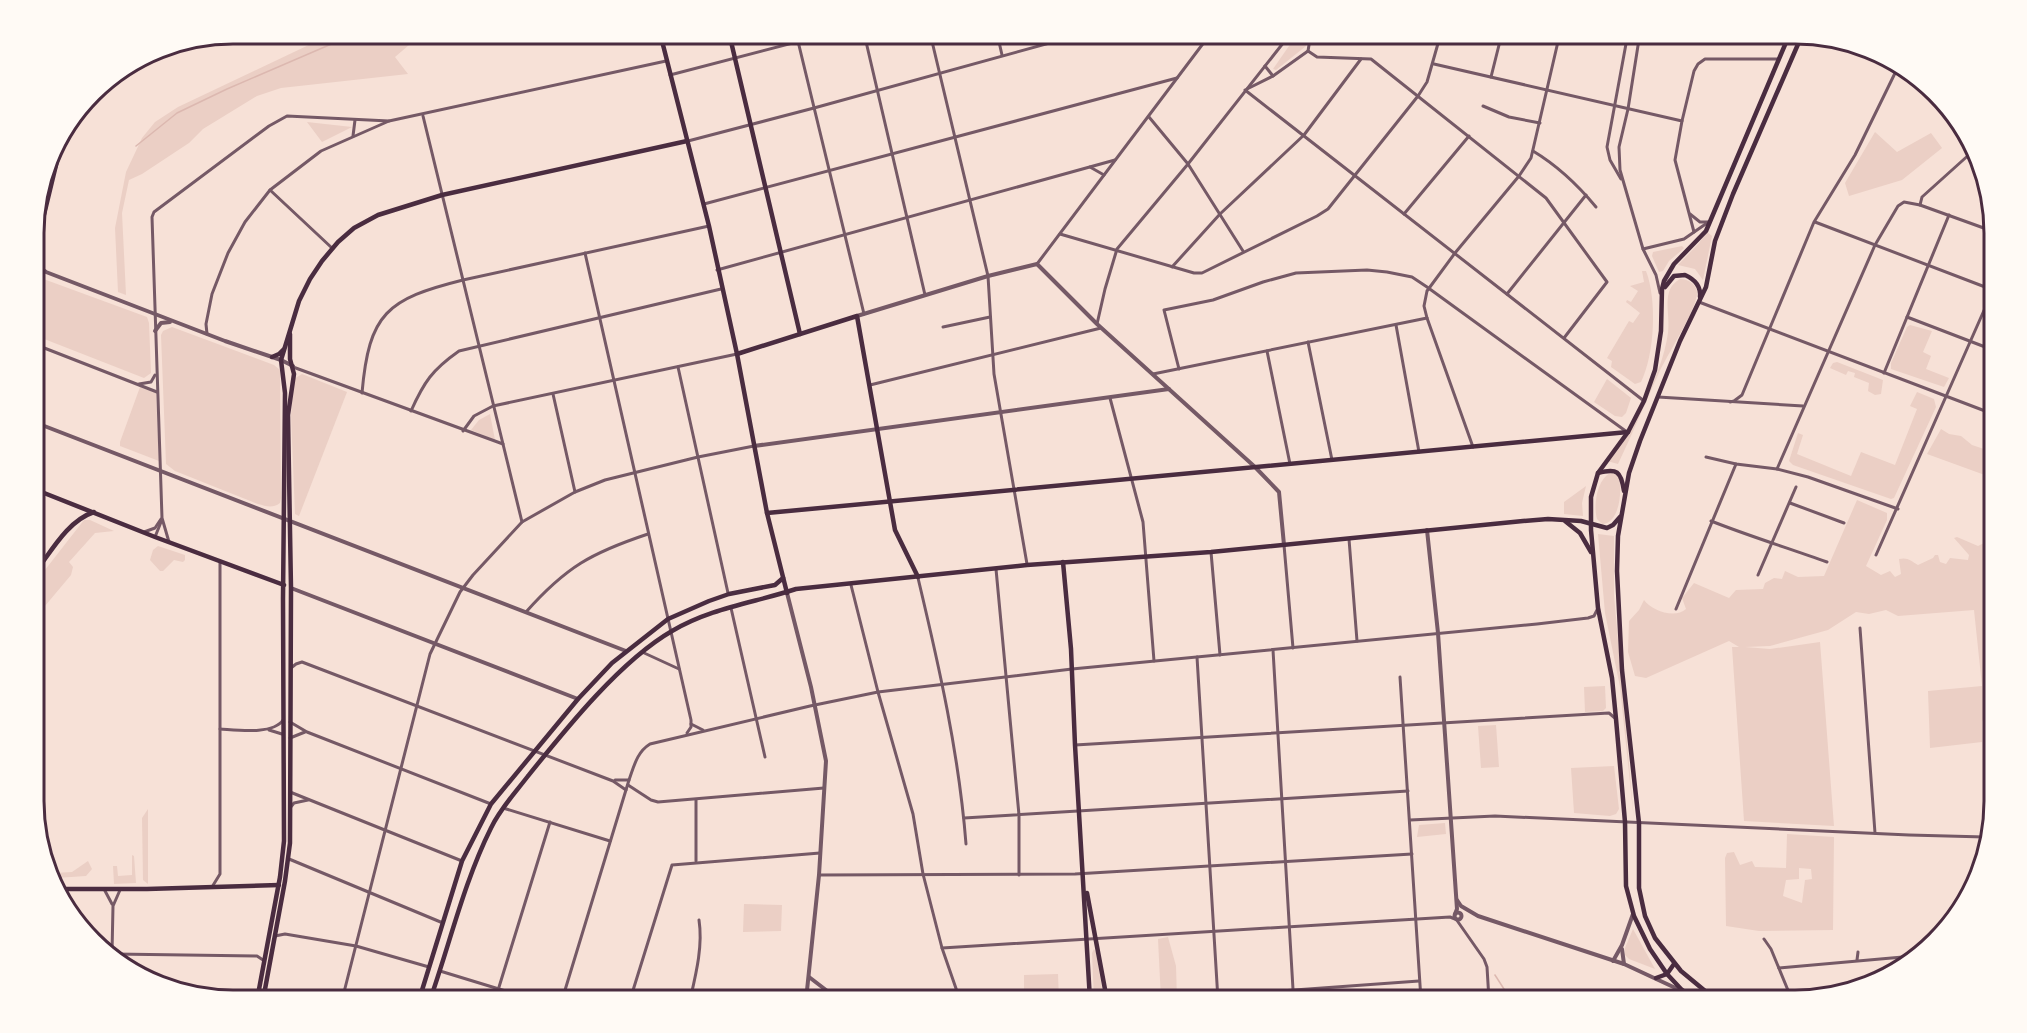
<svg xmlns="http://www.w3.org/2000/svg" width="2027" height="1033" font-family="Lato,sans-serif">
  <rect width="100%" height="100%" fill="#f7e1d7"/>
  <g fill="#ebcfc5" fill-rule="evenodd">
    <polygon points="334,33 423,33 395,57 408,74 281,88 257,96 203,129 189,143 142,174 129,180 122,213 126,295 118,292 115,228 126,172 142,138 155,122 178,107"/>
    <polygon points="1298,33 1309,33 1306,46 1276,70 1273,69"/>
    <polygon points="307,122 352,127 322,142"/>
    <polygon points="1875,132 1897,152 1931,133 1942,148 1902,180 1849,196 1845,183"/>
    <polygon points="59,137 56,149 34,241 33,219 54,144"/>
    <polygon points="1707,232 1712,236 1703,280 1695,269 1678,265 1699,243"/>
    <polygon points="1682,246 1684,248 1682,250 1669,261 1663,271 1659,272 1652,256 1653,252"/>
    <path d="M1642,271H1646C1657,299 1655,354 1641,382L1635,384L1611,367L1612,361L1607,358L1629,321L1633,323L1640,313L1626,302L1627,300L1631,302L1638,291L1630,286L1644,282Z"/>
    <polygon points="38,277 147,317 149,323 151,373 144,378 34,335 34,284"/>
    <path d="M1680,279C1687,279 1696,283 1697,292C1698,308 1665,358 1658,375C1644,405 1632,435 1618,464L1607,461C1632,421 1661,381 1668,333C1671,313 1660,290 1680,279Z"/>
    <polygon points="1910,325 1932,331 1923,352 1931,356 1926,369 1949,378 1944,387 1891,369 1891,363 1907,327"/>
    <path d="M172,327L274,365L280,370L281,498L280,503C272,509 266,506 258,504L175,471L166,464L161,335L163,331Z"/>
    <polygon points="1837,362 1883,380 1881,394 1875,395 1868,391 1869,383 1854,377 1855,373 1848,371 1846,375 1830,368 1833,363"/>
    <polygon points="302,374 347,392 299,516 295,514 291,415 294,379"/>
    <polygon points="1607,379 1631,398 1626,413 1622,417 1615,416 1594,402"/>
    <polygon points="140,387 156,393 159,461 120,446 120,442"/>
    <polygon points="1917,392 1934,399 1936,407 1894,498 1891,499 1793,465 1789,461 1798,433 1803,435 1797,454 1851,476 1861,452 1895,465 1917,409 1910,406"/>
    <polygon points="490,414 495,440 471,430 479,420"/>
    <polygon points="1941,429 1949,434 1961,436 1972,445 1993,452 1993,478 1927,454"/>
    <path d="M1610,473L1618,475C1623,488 1620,524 1602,524L1597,519C1593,505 1597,480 1610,473Z"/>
    <polygon points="1586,486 1582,503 1583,516 1564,514 1564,502"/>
    <path d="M1857,500L1887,513V520L1866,566L1881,575L1890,571L1895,577L1901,574L1899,559C1908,557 1911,561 1918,565L1933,558L1935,555H1938L1940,562L1946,564L1950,558L1968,560L1969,555L1954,538L1957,537L1978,546L1990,540L1993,542L1994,690L1992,695L1985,693L1983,699L1989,702L1982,722V742L1930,748L1928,691L1982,686L1974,610L1898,616L1886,610L1869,614L1856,612L1828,630L1770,646L1745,647L1770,649L1820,642L1834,826L1744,821L1732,647H1739L1729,641L1646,678L1635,676L1628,652L1629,621L1639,610L1644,600C1652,611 1675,619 1686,609L1682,598L1694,583L1729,598L1736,590L1763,589L1765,583L1774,578L1782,579L1785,571L1798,577L1824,576Z"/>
    <polygon points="84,520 90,520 114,531 95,533 69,562 73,567 71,575 34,619 34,584"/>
    <polygon points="1598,534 1614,536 1614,595 1634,821 1620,687 1605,613"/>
    <polygon points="158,546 185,555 185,560 183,562 174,560 163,571 160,571 150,560 153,550"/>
    <polygon points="1605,686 1606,708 1603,711 1585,712 1584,687"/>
    <polygon points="1496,725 1499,767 1481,768 1478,726"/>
    <polygon points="1614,766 1619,809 1616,814 1610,816 1574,813 1571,768"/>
    <polygon points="148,809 148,884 143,880 142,818"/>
    <polygon points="1445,823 1446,834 1417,837 1419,825"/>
    <path d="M1787,834L1834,837L1833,930L1759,931L1726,926L1725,858L1727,853L1734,852L1740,865L1752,861L1755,867L1786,868ZM1799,868L1811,869L1812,879L1805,880L1802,903L1783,896L1786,880L1799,879Z"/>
    <polygon points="132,855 134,856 136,883 114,884 113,866 117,866 118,876 132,875"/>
    <polygon points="88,861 92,869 86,876 56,878 54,873 72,872"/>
    <polygon points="744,904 782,905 781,931 743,932"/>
    <polygon points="1633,929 1655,969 1629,959 1625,955 1625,948"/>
    <polygon points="1168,937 1176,966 1177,1000 1161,1000 1158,939"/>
    <polygon points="1094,949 1096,952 1104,1000 1094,1000 1092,953"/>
    <polygon points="1058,974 1059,1000 1024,1000 1024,975"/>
  </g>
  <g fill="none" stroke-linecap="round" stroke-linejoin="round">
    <g stroke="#dcb8b0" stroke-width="1.5">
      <polyline points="136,146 177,113 227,89 357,33"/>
      <polyline points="1495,975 1511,1000"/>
    </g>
    <g stroke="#755966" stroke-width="3">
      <polyline points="796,33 864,314"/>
      <polyline points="864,33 925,295"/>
      <polyline points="930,33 988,276 994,374 1027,564"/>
      <polyline points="997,33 1002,55"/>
      <polyline points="1640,33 1628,109 1619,147 1620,170 1643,249 1656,275 1660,293"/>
      <polyline points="1308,51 1317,57 1371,59 1546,198 1607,282 1564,338"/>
      <polyline points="1434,64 1682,121"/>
      <polyline points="1265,66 1273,76"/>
      <polyline points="670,75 831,33"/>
      <polyline points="1491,77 1502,33"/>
      <polyline points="1247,89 1273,76 1308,51 1311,33"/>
      <polyline points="1245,90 1644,401"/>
      <polyline points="1483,106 1509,117 1540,123"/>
      <polyline points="423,116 522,522"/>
      <polyline points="1149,117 1188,164 1243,251"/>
      <polyline points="353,136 355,120"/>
      <polyline points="688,141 814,108 1086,33"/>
      <path d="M1533,151C1558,166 1577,184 1596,207"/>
      <polyline points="1090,167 1104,175"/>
      <polyline points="1621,179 1610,160 1607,147 1628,33"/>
      <polyline points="270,190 332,248"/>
      <polyline points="704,204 1177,78"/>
      <polyline points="1920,205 1922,197 1972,152"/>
      <polyline points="1404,214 1469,136"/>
      <polyline points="1690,214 1700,222 1708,222"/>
      <polyline points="1815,222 1993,290"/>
      <polyline points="1694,232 1675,160 1682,121 1694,71 1698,64 1705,59 1779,59"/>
      <polyline points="1060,234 1194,273 1202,273 1317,216 1328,209 1418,96 1427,82 1441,33"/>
      <polyline points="1643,249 1684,239 1710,221"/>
      <polyline points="585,253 691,720 691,727 687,733"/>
      <polyline points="1037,264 1211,33"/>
      <polyline points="1172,267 1220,214 1304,135 1361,59"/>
      <polyline points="717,270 1115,160"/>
      <polyline points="1507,294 1586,195"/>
      <polyline points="1699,302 1993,414"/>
      <polyline points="1907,317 1993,350"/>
      <polyline points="1097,324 1105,289 1117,249 1188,164 1291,33"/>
      <polyline points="1396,325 1419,452"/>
      <polyline points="943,327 990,317"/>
      <polyline points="207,334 206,324 212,294 228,253 245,222 270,190 321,151 389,121 666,61"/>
      <polyline points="1308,342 1332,460"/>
      <polyline points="34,344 157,392"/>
      <polyline points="1267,351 1290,464"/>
      <polyline points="293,367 503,444"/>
      <polyline points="678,367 728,593"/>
      <polyline points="1179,369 1164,310 1213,300 1263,282 1296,273 1367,270 1387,272 1412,277 1427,287 1627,432"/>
      <polyline points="1884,373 1949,215"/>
      <polyline points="1153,374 1427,318"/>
      <polyline points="139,384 151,382 155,375"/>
      <polyline points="870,385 1101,328"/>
      <path d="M362,393C369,313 387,299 463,280L709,226"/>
      <polyline points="553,394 575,492"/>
      <polyline points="1658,397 1803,406"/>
      <polyline points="1110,398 1143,522 1154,661"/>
      <polyline points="1730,402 1734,401 1742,395 1814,222 1855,155 1898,67"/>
      <path d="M411,411C424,382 432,370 459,351L721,289"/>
      <polyline points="463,431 474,416 493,406 737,354"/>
      <polyline points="1473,447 1427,318 1424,306 1427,291 1455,253 1519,176 1531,158 1560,33"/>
      <polyline points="1706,457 1736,464 1777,469 1808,477 1898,509"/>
      <polyline points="1777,469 1875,245 1898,206 1904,202 1920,205 1992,231"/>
      <polyline points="1790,503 1844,523"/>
      <path d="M1711,521C1749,536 1788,548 1827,562"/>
      <polyline points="144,532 155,528 161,519"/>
      <polyline points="155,537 161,522"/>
      <polyline points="1349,539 1357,641"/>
      <polyline points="169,542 162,518 152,217 154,212 269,126 287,116 389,121"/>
      <polyline points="1284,545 1293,648"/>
      <polyline points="1211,552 1220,655"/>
      <polyline points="1876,555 1993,290"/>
      <polyline points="996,569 1019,815 1019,875"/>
      <polyline points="1758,575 1796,487"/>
      <path d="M918,578C939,666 959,754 966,844"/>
      <polyline points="851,585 878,692 913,814 923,874 942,948 960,1000"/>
      <polyline points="731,608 765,757"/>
      <polyline points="1676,609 1736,464"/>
      <path d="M526,612C566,567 591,553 648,534"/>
      <polyline points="1860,628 1875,833"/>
      <polyline points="1273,650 1293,989"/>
      <polyline points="642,652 679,669"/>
      <polyline points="1197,657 1218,1000"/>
      <polyline points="291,668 296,664 302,662 613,781 626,790"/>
      <polyline points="1400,677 1421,1000"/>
      <polyline points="290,722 307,732 491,804"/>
      <polyline points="691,724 703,730"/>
      <path d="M220,729C237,730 273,735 283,720"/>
      <polyline points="269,730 282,734"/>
      <polyline points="290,738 305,732"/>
      <polyline points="1075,745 1609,713 1616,719"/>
      <polyline points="615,780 629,780"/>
      <polyline points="628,785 651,800 658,802 824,788"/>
      <polyline points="290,792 462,861"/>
      <polyline points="290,808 294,803 308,800"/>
      <polyline points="503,808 610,841"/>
      <polyline points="964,818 1408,791"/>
      <polyline points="1410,820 1495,816 1909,835 1985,837"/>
      <polyline points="289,859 443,923"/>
      <polyline points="696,861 696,800"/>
      <polyline points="819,875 1075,874 1412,854"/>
      <polyline points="212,887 220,874 220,562"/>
      <polyline points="104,889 112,904"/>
      <polyline points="1456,919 1484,959 1487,967 1489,1000"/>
      <polyline points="275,936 285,934 356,946 429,967"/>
      <polyline points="1764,939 1771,949 1792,1000"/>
      <polyline points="942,948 1450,917 1455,919"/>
      <polyline points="112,953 113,906 120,890"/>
      <polyline points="114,954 257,956 263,960"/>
      <polyline points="1857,960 1858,952"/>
      <polyline points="1779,968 1914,956"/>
      <polyline points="440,971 535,1000"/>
      <polyline points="1266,992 1419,981"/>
      <polyline points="342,1000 430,654 460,592 473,575 522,522 575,492 605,480 698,457 754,446"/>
      <polyline points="495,1000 550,822"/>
      <path d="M562,1000L629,780C634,766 637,752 650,744L810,706L878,692L1072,669L1537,624L1588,618L1594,616L1597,610"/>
      <polyline points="630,1000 672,865 820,853"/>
      <path d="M690,1000C696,974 703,946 699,920"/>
    </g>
    <g stroke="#755966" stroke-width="4">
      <polyline points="34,257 40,268 46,272 225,341 281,360 293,366"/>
      <polyline points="857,316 988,276 1037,264 1097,324 1255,467 1279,492 1284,545"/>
      <polyline points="155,331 161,323 170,322"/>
      <polyline points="34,422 626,651"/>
      <polyline points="754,446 1169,389"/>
      <polyline points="1427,530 1438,633 1457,909 1455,914"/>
      <polyline points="291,588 578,699"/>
      <polyline points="787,593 811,687 826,761 819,875 806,1000"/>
      <polyline points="1994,771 1994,786"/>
      <polyline points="1457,900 1461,906 1478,916 1624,964 1682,991"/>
      <circle cx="1458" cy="916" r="3.5"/>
      <polyline points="1622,949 1624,964"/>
      <polyline points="1613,961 1622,945 1633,914"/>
      <polyline points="809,977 839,1000"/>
    </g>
    <g stroke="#4a2c40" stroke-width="4.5">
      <polyline points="660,33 709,226 737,354 767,513 787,593"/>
      <polyline points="729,33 800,334"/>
      <path d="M1665,287L1674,276L1685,275C1694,279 1701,286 1700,297"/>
      <polyline points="737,354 857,316 895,530 918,577"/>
      <polyline points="272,357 279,354 283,350"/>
      <path d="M1598,473C1617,468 1621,471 1624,491"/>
      <polyline points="34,489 155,537 284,585"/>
      <polyline points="767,513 1628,432"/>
      <polyline points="1565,521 1580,533 1591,552"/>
      <polyline points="1063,562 1071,649 1075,745 1090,1000"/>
      <path d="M34,574C51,552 67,521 94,512"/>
      <polyline points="61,889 147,889 279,885"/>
      <polyline points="1087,893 1107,1000"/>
      <polyline points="1656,978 1667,974 1674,964"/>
      <polyline points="257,1000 280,877 284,841 283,599 285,393 281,360 299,301 310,279 322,261 338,242 354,228 378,215 442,195 687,141"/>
      <polyline points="263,1000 285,881 290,843 291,588 288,415 294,374 290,359 290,334"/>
      <polyline points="419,1000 462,861 491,804 578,699 612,663 668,619 709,601 729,594 775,585 783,578"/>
      <path d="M430,1000C450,943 464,882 491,828C500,809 515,793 528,776C565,730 620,661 672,631C711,608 753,603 796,589L1027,565L1211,552L1523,521L1548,519L1581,521L1607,528L1613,525L1620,517"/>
      <polyline points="1695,1000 1681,989 1667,974 1650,949 1634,916 1626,886 1625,822 1616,719 1612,678 1598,608 1591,530 1591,497 1598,473 1628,432 1644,401 1655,370 1661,331 1662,289 1664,281 1674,264 1706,231 1790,33"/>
      <polyline points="1716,1000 1681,971 1655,938 1645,916 1639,888 1639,823 1622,670 1617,571 1618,536 1629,473 1640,441 1680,341 1706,287 1715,241 1733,194 1802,35"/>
    </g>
    <polyline stroke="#4a2c40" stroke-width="5" points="34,255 64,131"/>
  </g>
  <path d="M0 0H2027V1033H0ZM233 44H1795A189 189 0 0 1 1984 233V801A189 189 0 0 1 1795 990H233A189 189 0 0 1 44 801V233A189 189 0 0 1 233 44Z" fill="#fffaf5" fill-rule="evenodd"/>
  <path fill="none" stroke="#4a2c40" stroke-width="3" d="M233 44H1795A189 189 0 0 1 1984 233V801A189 189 0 0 1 1795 990H233A189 189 0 0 1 44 801V233A189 189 0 0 1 233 44Z"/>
</svg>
